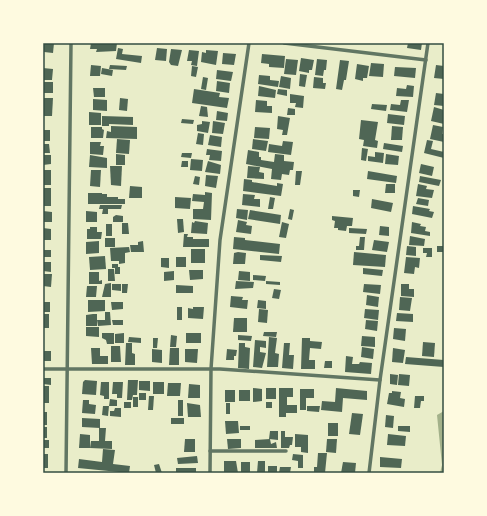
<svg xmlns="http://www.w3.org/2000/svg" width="487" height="516" font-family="Raleway,sans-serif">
  <rect width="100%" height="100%" fill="#e9edc9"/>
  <polygon fill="#a3b18a" points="444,411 444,473 440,473 442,465 437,415"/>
  <g fill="#4f6655">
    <polygon points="43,43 54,43 53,53 44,52"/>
    <polygon points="91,43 117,43 116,51 96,52 97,49 90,49"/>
    <polygon points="408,43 422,43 421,50 407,48"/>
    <polygon points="118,48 123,49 122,54 142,56 141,63 116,59"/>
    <polygon points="157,48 167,49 166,61 155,60"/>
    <polygon points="171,49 182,50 178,66 171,65 169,62"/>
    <polygon points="189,50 199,51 197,66 191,65 192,61 187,61"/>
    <polygon points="206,50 218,51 216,65 201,62 202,52 206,53"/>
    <polygon points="223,53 236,54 234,65 222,64"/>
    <polygon points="262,54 285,56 284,68 269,67 269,64 261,63"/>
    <polygon points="301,58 314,60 312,70 309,70 309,73 299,71"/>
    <polygon points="286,59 298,60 296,75 284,74"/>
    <polygon points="317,59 327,60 326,70 324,70 323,76 315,75"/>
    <polygon points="340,60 349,61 346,80 344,80 342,90 336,89"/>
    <polygon points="371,63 384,64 383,77 369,76"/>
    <polygon points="357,64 369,66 367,78 363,78 363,81 355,79"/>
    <polygon points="91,65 101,66 100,76 90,76"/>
    <polygon points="110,65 127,66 126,70 109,69"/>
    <polygon points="436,65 444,66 444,79 434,78"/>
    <polygon points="192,66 198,67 196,77 191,76"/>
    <polygon points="395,67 416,68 415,78 394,76"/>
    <polygon points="43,68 53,69 52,80 43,80"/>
    <polygon points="102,68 113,70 112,76 101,74"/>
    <polygon points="217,70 233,72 231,81 216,79"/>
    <polygon points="300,74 307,75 305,87 299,86"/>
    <polygon points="259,75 270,76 270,80 279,81 278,87 258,84"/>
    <polygon points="281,76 291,78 290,89 279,87"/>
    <polygon points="203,77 208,78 206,90 201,89"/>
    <polygon points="314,77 323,78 323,83 326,83 325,89 313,88"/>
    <polygon points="217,81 230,83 229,93 216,91"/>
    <rect x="43" y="82" width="10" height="11"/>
    <polygon points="407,85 414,86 413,97 396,96 397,88 406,89"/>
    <polygon points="259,86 276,90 275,98 258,96"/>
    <polygon points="93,88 105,88 105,97 94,97"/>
    <polygon points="194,89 220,93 219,97 229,98 227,108 192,103"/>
    <polygon points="278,89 287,90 287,96 277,94"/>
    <polygon points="436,93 444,94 444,106 434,105"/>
    <polygon points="290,94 304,96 303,108 295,107 296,103 290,103"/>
    <polygon points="44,98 53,98 52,116 44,116"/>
    <polygon points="120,98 128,99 127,111 119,110"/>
    <polygon points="93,99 107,100 107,111 93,110"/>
    <polygon points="256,100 267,101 267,106 272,106 272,113 255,112"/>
    <polygon points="401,100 409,100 407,112 390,110 391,104 400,105"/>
    <polygon points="372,104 387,105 386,111 371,109"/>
    <polygon points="201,106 207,107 208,117 199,116"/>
    <polygon points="434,107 444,110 444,124 431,121"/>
    <polygon points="288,108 295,109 295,115 287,115"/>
    <polygon points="217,111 228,113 227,121 216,120"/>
    <polygon points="89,112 101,113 101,125 89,125"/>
    <polygon points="388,114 405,116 404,125 387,123"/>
    <polygon points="102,116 133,117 133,125 109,124 109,126 102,126"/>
    <polygon points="278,116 290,118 287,135 282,135 283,130 277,129"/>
    <polygon points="182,119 194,120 193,124 181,123"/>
    <polygon points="361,120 378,122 375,140 378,141 377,148 363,146 364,140 359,139"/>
    <polygon points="202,121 210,122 208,133 197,131 197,125 202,124"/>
    <polygon points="213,121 225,123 223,134 212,133"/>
    <polygon points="433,125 443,127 442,134 444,134 444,142 430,139"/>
    <polygon points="111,126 137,127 137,139 106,138 107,131 111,132"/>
    <polygon points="392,126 403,127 402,140 391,140"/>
    <polygon points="91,127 102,127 102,129 104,130 103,138 91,138"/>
    <polygon points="255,127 270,128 269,139 254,138"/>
    <rect x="43" y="130" width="7" height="11"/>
    <polygon points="198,133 204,134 203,145 196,144"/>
    <polygon points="210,135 222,137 221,147 208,145"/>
    <polygon points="117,139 130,140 129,154 116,153"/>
    <polygon points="253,139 268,141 266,151 252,149"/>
    <polygon points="427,140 433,141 431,149 444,152 444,158 424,153"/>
    <polygon points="283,141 293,142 291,155 268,152 269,144 282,146"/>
    <polygon points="90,142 101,142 100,146 104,146 103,155 90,154"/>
    <polygon points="384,143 403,146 402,152 383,149"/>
    <polygon points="43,144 49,144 50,153 43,153"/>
    <polygon points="362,148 368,149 366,161 361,160"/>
    <polygon points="207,149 222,151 221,161 209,160 210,155 206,155"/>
    <polygon points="248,150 259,152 259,157 261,157 261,160 274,162 275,154 284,155 284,161 294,162 293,170 290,170 289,175 282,174 281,180 271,179 272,169 246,164"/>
    <polygon points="375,152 384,153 383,163 368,161 368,156 375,157"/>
    <polygon points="182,153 192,153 191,158 181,157"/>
    <polygon points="116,154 125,155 125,165 116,165"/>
    <polygon points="386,154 399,156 398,165 385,164"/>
    <polygon points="43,155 51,155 51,164 43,165"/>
    <polygon points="90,155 107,158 107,168 89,167"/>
    <polygon points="191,159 203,160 202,171 190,170"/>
    <polygon points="182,161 188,161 188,167 181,167"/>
    <polygon points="208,161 221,165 220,174 205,172"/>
    <polygon points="421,164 434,167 432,176 419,173"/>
    <polygon points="110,166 122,166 121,186 111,185"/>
    <polygon points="248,166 260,167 259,172 264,173 264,179 247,178"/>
    <rect x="43" y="170" width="8" height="15"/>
    <polygon points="91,170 101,170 100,187 90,186"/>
    <polygon points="296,171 302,171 300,185 295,185"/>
    <polygon points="368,171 397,176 396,183 367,179"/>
    <polygon points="206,175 218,176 216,188 205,186"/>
    <polygon points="195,176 200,177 199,185 193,184"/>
    <polygon points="420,176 441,180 439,186 419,182"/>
    <polygon points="244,179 252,180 252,182 277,186 277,183 283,184 281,196 243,191"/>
    <polygon points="386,184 395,184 395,193 385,193"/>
    <polygon points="418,184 427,186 426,189 434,190 432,198 416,196"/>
    <polygon points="130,186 142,187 142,198 129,198"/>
    <rect x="43" y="188" width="8" height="18"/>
    <polygon points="353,190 360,190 359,197 353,196"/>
    <polygon points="205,192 212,193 211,220 193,219 193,209 203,209 204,202 192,201 193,194 205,195"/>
    <polygon points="88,193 102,193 102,194 107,194 107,197 118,197 118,199 125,199 125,204 88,204"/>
    <polygon points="243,194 255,195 254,199 260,199 260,207 242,205"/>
    <polygon points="175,197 191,198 190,209 175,208"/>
    <polygon points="270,197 275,198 273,209 268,209"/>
    <polygon points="418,198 429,200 428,206 416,204"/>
    <polygon points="372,199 393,203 391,212 371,208"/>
    <polygon points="100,205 122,205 121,209 108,209 108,214 102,214 103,209 99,209"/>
    <polygon points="413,206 430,209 429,211 434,212 432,218 412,214"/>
    <polygon points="237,209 248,210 247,220 236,218"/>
    <polygon points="290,209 294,210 292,220 288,219"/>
    <polygon points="250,210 281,215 280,224 248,219"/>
    <polygon points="43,211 52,212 52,222 43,222"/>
    <polygon points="86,211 97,212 97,222 86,222"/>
    <polygon points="116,215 123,216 123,222 113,222 113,217"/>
    <polygon points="332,216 353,218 352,226 347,226 346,231 338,230 338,228 334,228 335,221 332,220"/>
    <polygon points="177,219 183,219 184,232 178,233"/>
    <polygon points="238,220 247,222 246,225 252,226 251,234 236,232"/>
    <polygon points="195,221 208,223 207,234 191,233 192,222 194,223"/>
    <polygon points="282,222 289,224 286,238 279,237"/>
    <polygon points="412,222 421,224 420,226 426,227 425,231 430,232 430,236 411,233"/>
    <polygon points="122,223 128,223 129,234 122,234"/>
    <rect x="106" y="224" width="6" height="12"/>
    <polygon points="380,226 389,227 389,236 379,235"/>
    <polygon points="90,227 97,227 97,232 102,232 101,239 87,239 87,229 90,229"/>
    <polygon points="43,228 51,229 51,240 43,240"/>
    <polygon points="349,228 367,229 366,234 349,233"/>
    <polygon points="184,234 188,234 187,237 193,237 193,239 209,239 209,247 183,247"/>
    <polygon points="410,236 425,239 424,246 409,245"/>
    <polygon points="234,237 245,238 245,240 280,244 279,254 233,249"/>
    <polygon points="360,237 365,237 364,250 356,250 356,246 359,246"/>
    <rect x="105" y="238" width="10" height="9"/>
    <polygon points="374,240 389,242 387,252 372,250"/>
    <polygon points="99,241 99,253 86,254 86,242"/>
    <polygon points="143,241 144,252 131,252 130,245 138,245 138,242"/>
    <polygon points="407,246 416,247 416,256 406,255"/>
    <rect x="437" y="246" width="7" height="6"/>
    <polygon points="129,247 130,252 125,253 125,263 119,264 119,261 111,261 110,248"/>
    <polygon points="423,248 432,248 432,257 426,257 427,253 423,253"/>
    <rect x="191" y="249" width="14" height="14"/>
    <rect x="43" y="250" width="8" height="7"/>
    <polygon points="238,252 246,253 245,264 233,264 234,253"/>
    <polygon points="354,252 386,255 385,267 353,265"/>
    <polygon points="260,255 282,256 281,262 260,260"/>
    <polygon points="105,256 106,269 90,270 89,257"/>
    <rect x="176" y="257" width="10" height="10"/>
    <polygon points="406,257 420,258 419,268 415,267 414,274 404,273"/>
    <polygon points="161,258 169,258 169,268 161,267"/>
    <polygon points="43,262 51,262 51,272 43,271"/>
    <polygon points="112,264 118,264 118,267 120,267 120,274 115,274 115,268 112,268"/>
    <polygon points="363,268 383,270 382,276 363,274"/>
    <polygon points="108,269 114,269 115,281 108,281"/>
    <polygon points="189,270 203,270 203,279 190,280"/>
    <polygon points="174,271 174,280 164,281 164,272"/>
    <polygon points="239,271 250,272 250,281 238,280"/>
    <polygon points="89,272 99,272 99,281 102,280 102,284 89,284"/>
    <polygon points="43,274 52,274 51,287 43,286"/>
    <polygon points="253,275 266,276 265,281 253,280"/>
    <polygon points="236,281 254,282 253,288 235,289"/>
    <polygon points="266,281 280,282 280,285 266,284"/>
    <polygon points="111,283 111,297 102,297 105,284"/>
    <polygon points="112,284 121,284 121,291 112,290"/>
    <polygon points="122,284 128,284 127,293 122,293"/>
    <polygon points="364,284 381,285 380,294 363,292"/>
    <polygon points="401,284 409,284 409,289 414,289 414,297 401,296"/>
    <polygon points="176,285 193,286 193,293 176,293"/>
    <polygon points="87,286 97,286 96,297 86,297"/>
    <polygon points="274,289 281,290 279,299 272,298"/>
    <polygon points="367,295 379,297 378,307 366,305"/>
    <polygon points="231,296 243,297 242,300 248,300 247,309 230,307"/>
    <polygon points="400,297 412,298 410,311 399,310"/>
    <polygon points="88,300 105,300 105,311 88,312"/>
    <polygon points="258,300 266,301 266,309 257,308"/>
    <rect x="43" y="302" width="7" height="10"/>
    <polygon points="111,302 123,302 123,309 112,310"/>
    <rect x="177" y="307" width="5" height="13"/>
    <polygon points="193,307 204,307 203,319 188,318 188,308 193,309"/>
    <polygon points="259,309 268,310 267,323 258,322"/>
    <polygon points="365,309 379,310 378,320 364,318"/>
    <polygon points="105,312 110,312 111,325 98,326 97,320 105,320"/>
    <polygon points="397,313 413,314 413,322 396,321"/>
    <rect x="43" y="314" width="6" height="14"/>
    <polygon points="93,314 97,314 97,326 86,326 86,315"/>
    <polygon points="234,318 247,318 247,332 233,332"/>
    <polygon points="112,320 123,320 123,325 113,325"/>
    <polygon points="366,320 378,321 377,331 365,329"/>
    <polygon points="86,327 99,327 99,337 86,336"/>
    <polygon points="394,328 406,329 405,341 393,339"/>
    <polygon points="264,332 277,332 276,337 263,336"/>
    <polygon points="102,333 114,333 114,344 107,344 106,340 102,338"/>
    <polygon points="124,333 124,343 115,343 115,334"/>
    <rect x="186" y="333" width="15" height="10"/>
    <polygon points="171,335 177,336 176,347 170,347"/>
    <polygon points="238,335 252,336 251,341 238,340"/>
    <polygon points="362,336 375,337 375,347 361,346"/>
    <polygon points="129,337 141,338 141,343 128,342"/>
    <polygon points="269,337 277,338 275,353 279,354 278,367 267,367"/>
    <polygon points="153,338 158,338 157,348 153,348"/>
    <polygon points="302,338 310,338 310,341 322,342 321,349 310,348 309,360 315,360 315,369 301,369"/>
    <polygon points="255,340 266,341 266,348 260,347 260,352 266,353 262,368 253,367"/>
    <polygon points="423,342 435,343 434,357 422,356"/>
    <polygon points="126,343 132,343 132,353 135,354 135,365 125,365"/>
    <polygon points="239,343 245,343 245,347 250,348 249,369 238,368"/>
    <polygon points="284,343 290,343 289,355 294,355 293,369 282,368"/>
    <polygon points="111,346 120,346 121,362 111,362"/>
    <polygon points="362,347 374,349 373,359 361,357"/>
    <polygon points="91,348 100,348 100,356 108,356 108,364 92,364"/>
    <polygon points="170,348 179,348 179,365 169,365"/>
    <polygon points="393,348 405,350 403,363 392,362"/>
    <polygon points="152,349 162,350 162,363 152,362"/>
    <polygon points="185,349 198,349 197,363 185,362"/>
    <polygon points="227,349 237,350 236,356 234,356 234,360 226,360"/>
    <rect x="43" y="351" width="8" height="10"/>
    <polygon points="346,356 353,357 352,364 359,364 360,362 372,363 371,374 345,372"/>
    <polygon points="406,357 444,360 444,367 405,364"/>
    <polygon points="325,361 332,361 332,368 324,368"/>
    <polygon points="390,374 398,375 397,385 390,384"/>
    <polygon points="399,374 410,375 409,386 398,385"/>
    <polygon points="43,378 51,378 51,385 43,384"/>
    <polygon points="85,380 97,381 96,395 82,394 83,382"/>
    <polygon points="128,380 138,380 137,395 133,395 132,400 127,400"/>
    <polygon points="139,381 150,381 150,391 139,390"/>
    <polygon points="101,382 109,382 109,399 104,399 104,396 100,395"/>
    <polygon points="113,382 123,382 122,398 117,398 117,394 112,394"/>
    <rect x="153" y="382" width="11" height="12"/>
    <polygon points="168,383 181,383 180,396 167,396"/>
    <polygon points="189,384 200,385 200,398 188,398"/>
    <rect x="43" y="386" width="6" height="17"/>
    <polygon points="253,388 262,389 262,401 253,402"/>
    <rect x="266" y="388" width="10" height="11"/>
    <polygon points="279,388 293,388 293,397 287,397 287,405 297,405 297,413 286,413 286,417 279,417"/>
    <polygon points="336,388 367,391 367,400 343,398 342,412 321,410 322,401 335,402"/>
    <polygon points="300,389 314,389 314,398 306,398 306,410 300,410"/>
    <rect x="225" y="390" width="10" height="12"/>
    <rect x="239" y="390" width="11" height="11"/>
    <polygon points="392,391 401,392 400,398 405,399 404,407 387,404 389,393 392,393"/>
    <rect x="139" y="393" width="7" height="7"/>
    <polygon points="149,396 154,396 153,410 148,410"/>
    <polygon points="415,396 424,396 424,401 421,401 420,408 414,408"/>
    <rect x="133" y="397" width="5" height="10"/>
    <polygon points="110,399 117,400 117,406 109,406"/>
    <polygon points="83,400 89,400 89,404 96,405 95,414 82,413"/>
    <rect x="178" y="400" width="5" height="16"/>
    <rect x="124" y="402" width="7" height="6"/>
    <rect x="266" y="402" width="6" height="6"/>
    <polygon points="187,403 200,405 201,417 188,417"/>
    <rect x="226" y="403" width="4" height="11"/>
    <polygon points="103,406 109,406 108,416 102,415"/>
    <polygon points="307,406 320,406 319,412 307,411"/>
    <polygon points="115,408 121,408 121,417 110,416 110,411 114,411"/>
    <rect x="43" y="412" width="4" height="13"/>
    <polygon points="352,413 363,414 360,435 349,434"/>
    <polygon points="386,415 394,416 393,428 385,427"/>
    <polygon points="82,418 100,419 100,428 82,427"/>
    <rect x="171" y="418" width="13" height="6"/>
    <polygon points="225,421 238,421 239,433 226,434"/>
    <rect x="328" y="423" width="10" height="13"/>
    <rect x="240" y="426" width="10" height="4"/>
    <polygon points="398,426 410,426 410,432 398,431"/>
    <rect x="43" y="427" width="4" height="11"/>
    <polygon points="99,428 106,428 105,441 112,441 112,449 90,448 91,441 99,441"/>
    <polygon points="270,431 278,431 278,440 269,439"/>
    <polygon points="281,431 285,431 285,437 293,437 292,445 290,445 289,448 281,448"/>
    <polygon points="80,434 90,435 90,448 79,448"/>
    <polygon points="295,434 308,435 308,453 301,452 301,447 295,447"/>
    <polygon points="388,434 406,436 405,446 387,445"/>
    <polygon points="185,439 195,439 195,452 184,452"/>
    <polygon points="227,439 241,439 241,448 228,449"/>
    <polygon points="270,439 271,444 276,442 277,448 255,448 255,440"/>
    <polygon points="327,439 337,439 336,453 326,452"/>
    <rect x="43" y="440" width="6" height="8"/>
    <polygon points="103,449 115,450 113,464 130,466 129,473 78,468 79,459 102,462"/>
    <polygon points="318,453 327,453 325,473 314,472 314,467 317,467"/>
    <rect x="43" y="454" width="5" height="14"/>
    <polygon points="293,454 303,455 303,468 298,468 298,461 292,460"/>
    <polygon points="197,456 198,463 178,464 177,458"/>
    <polygon points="380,457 402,459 401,468 380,467"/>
    <polygon points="224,461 236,461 238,473 224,473"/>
    <polygon points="258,461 265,461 265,473 257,473"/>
    <rect x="241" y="462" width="9" height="11"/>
    <polygon points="343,462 356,463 355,473 341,473"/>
    <polygon points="159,464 162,473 156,473 154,465"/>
    <rect x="268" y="466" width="9" height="7"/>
    <polygon points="280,467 291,467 290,473 279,473"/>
    <rect x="176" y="468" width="20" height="5"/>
  </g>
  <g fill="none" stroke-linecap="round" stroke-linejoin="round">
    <g stroke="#617663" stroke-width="3.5">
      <polyline points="284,43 426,60"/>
      <polyline points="43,369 220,369 380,380"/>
      <polyline points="210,451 286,451"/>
      <polyline points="66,473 71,43"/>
      <polyline points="210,473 211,369 220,240 249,43"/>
      <polyline points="369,473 380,380 428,43"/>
    </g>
  </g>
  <rect width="487" height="516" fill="none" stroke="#fefae0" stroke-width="88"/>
  <rect x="44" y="44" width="399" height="428" fill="none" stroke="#344e41" stroke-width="1.5"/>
</svg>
